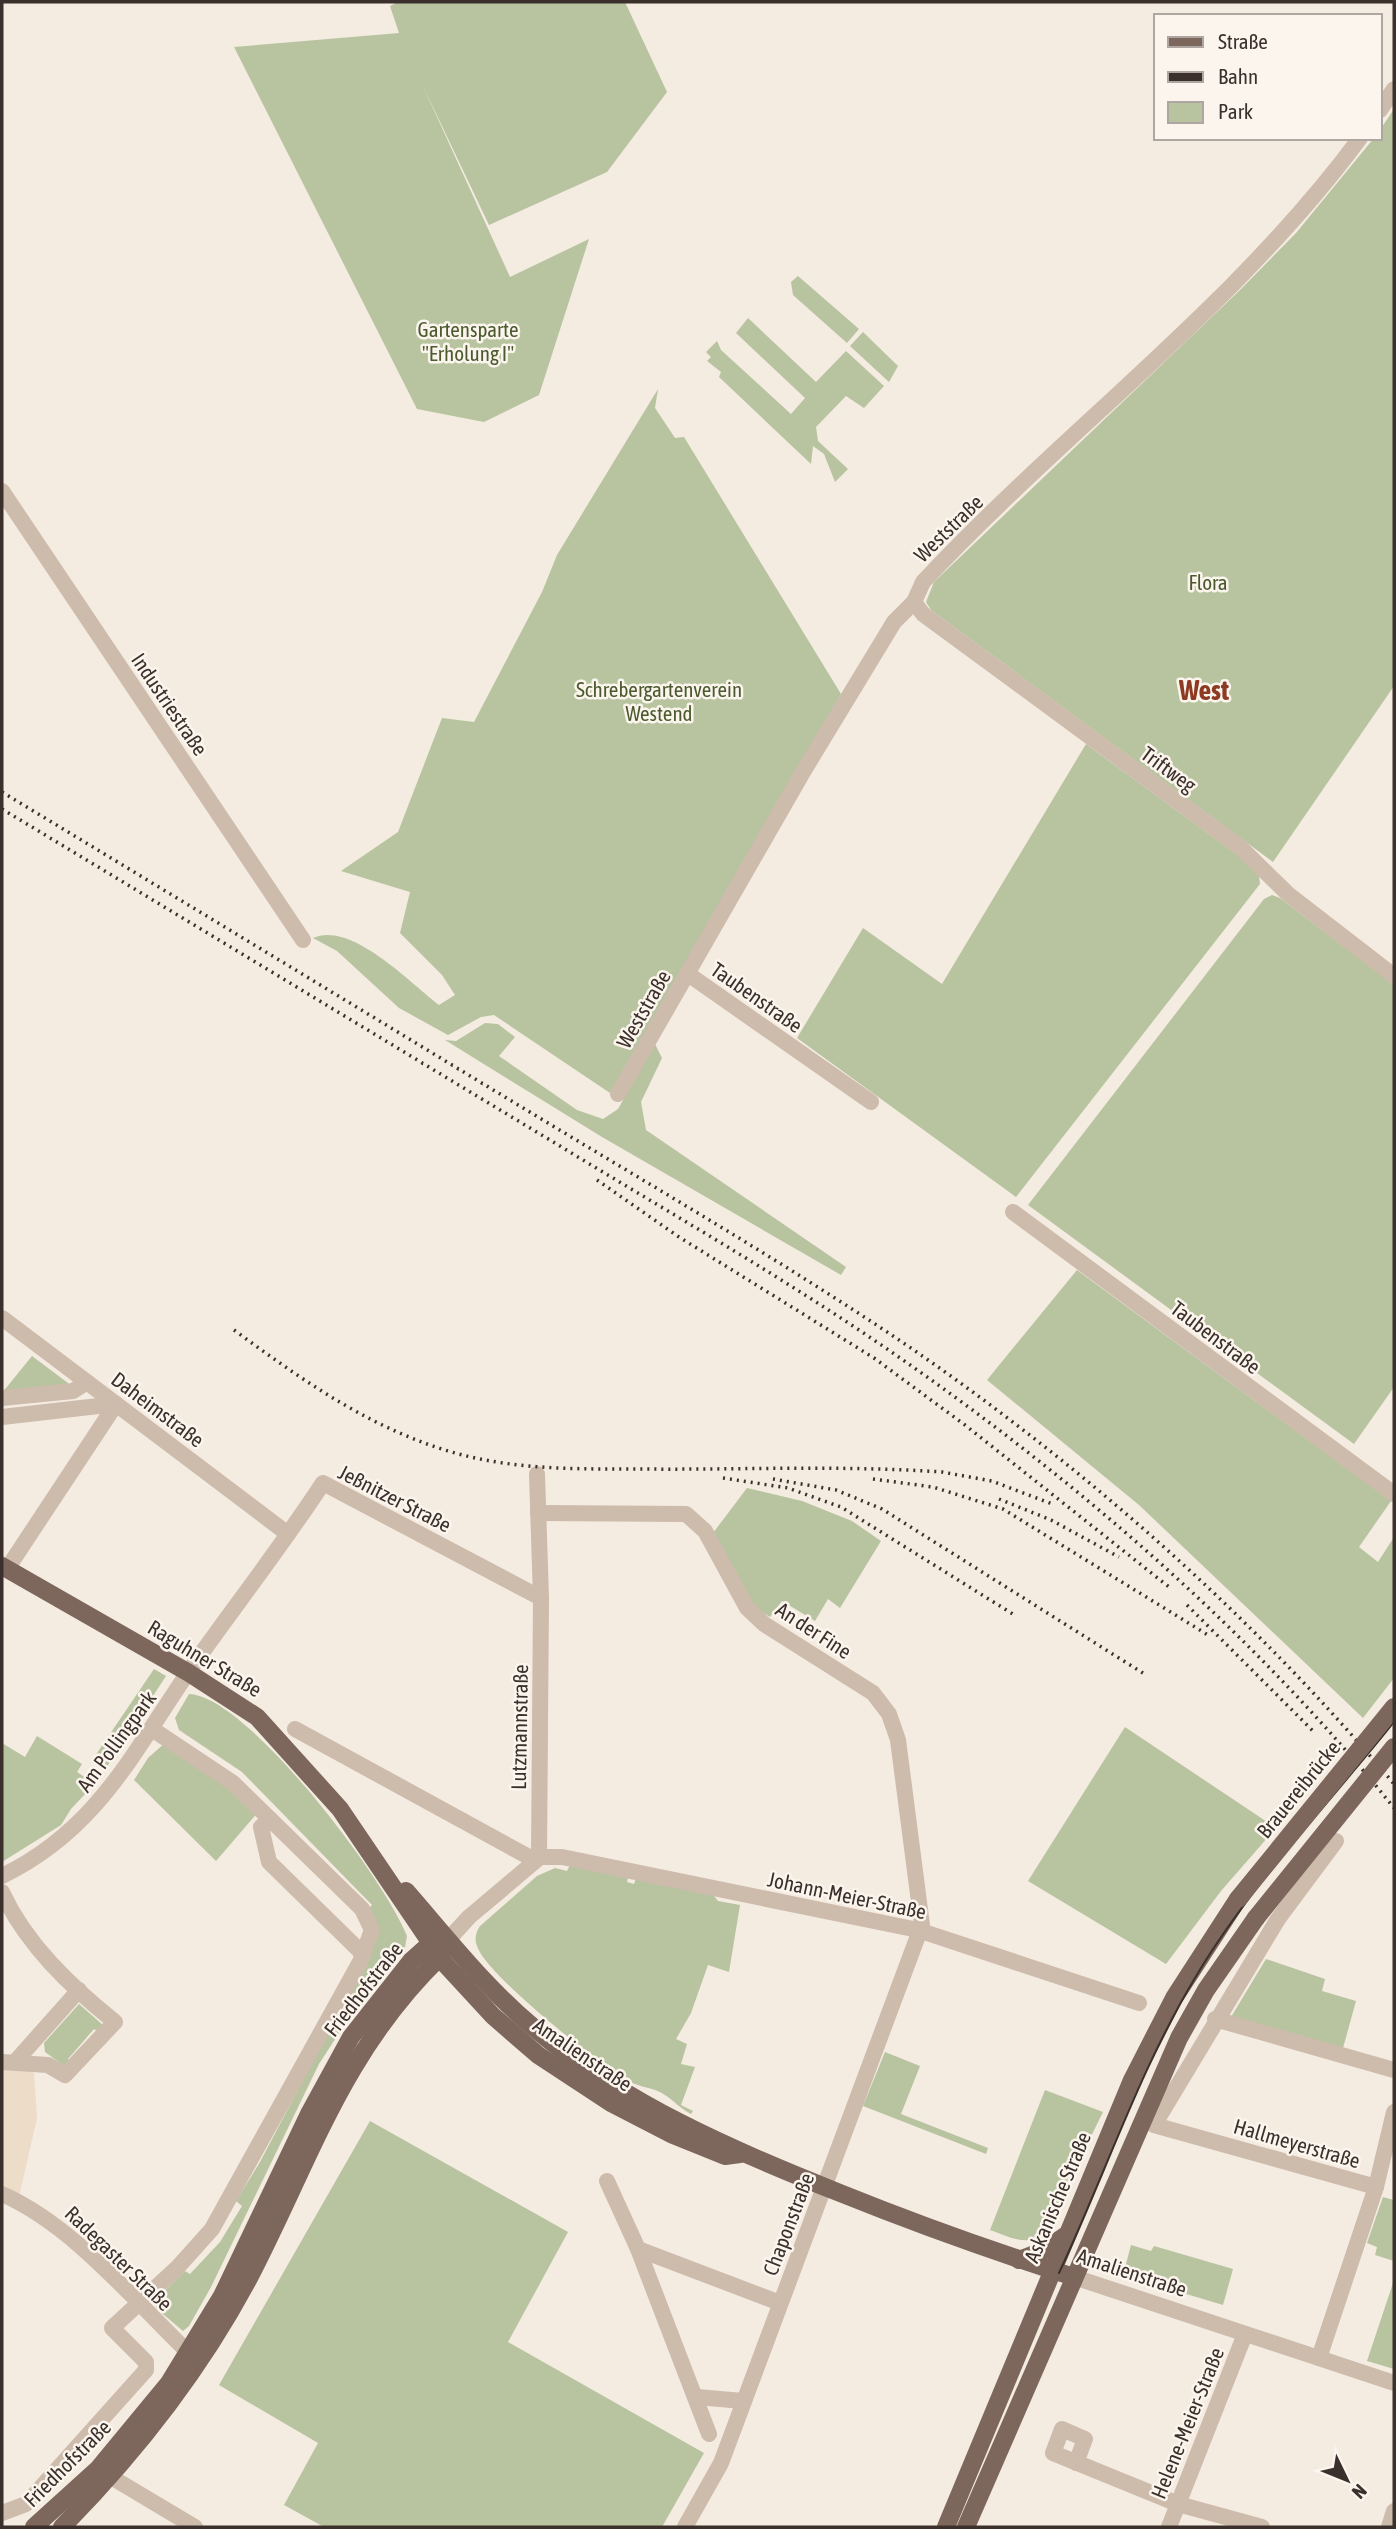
<svg xmlns="http://www.w3.org/2000/svg" width="1396" height="2529" font-family="'Asap Condensed',sans-serif">
  <rect width="100%" height="100%" fill="#f4ebe1"/>
  <g fill="#b8c4a0">
    <polygon points="398,2 625,2 667,92 607,172 489,225 422,84 510,277 589,239 539,395 484,422 417,409 234,47 399,33 390,6"/>
    <polygon points="1394,109 1394,686 1273,862 931,610 926,602 934,582 1241,289 1296,233 1374,138 1380,138 1380,130"/>
    <polygon points="798,276 859,329 847,343 793,295 791,282"/>
    <polygon points="748,318 816,382 846,351 884,386 864,408 846,396 816,427 818,441 848,469 835,482 824,454 813,446 811,464 719,377 721,372 707,361 711,357 706,352 717,341 721,350 791,414 805,398 736,333"/>
    <polygon points="863,332 898,366 889,382 850,346"/>
    <path d="M658,389L655,408L675,438L684,437L841,694L610,1093L494,1015L481,1017L448,1035L399,1008L337,951L313,938C351,921 409,982 439,1005L455,995L442,975L400,933L410,892L341,871L398,832L442,718L474,722L542,592L557,555Z"/>
    <polygon points="1086,744 1251,865 1259,876 1260,884 1016,1197 797,1038 863,928 942,984"/>
    <polygon points="1272,895 1280,898 1394,985 1394,1387 1354,1444 1028,1205 1264,899"/>
    <polygon points="485,1023 498,1024 515,1037 499,1056 577,1110 603,1119 618,1109 655,1044 662,1058 641,1102 646,1130 846,1267 841,1275 602,1137 445,1040 456,1041"/>
    <polygon points="1077,1270 1391,1501 1359,1547 1378,1562 1394,1537 1394,1678 1363,1718 1139,1505 987,1380"/>
    <polygon points="32,1356 68,1383 66,1387 2,1393"/>
    <polygon points="747,1488 802,1501 852,1521 881,1541 840,1608 828,1599 815,1621 782,1601 770,1617 755,1608 713,1533"/>
    <polygon points="154,1669 166,1676 106,1768 93,1759"/>
    <path d="M189,1694C248,1696 386,1881 407,1936L405,1947L350,2016L319,2064L211,2287L189,2326L183,2331L157,2309L154,2301L185,2271L190,2274L220,2242L242,2206L236,2201L260,2162L351,1989L368,1909L372,1905L242,1772L179,1730L175,1718Z"/>
    <polygon points="1125,1727 1276,1828 1221,1891 1166,1964 1028,1881"/>
    <polygon points="37,1736 82,1764 77,1772 86,1778 91,1771 101,1777 71,1809 61,1825 2,1862 2,1743 25,1757"/>
    <polygon points="166,1742 259,1811 216,1861 134,1780 148,1758"/>
    <path d="M570,1865L628,1877L627,1882L634,1884L636,1878L711,1892L718,1901L740,1905L729,1972L708,1965L691,2013L676,2039L687,2044L681,2064L695,2067L681,2105L693,2111L691,2114C681,2109 674,2101 665,2095C655,2088 645,2088 635,2084C605,2070 486,1975 477,1946C474,1939 476,1932 480,1926L537,1876L555,1868L567,1871Z"/>
    <polygon points="1266,1959 1325,1979 1322,1991 1356,2001 1343,2048 1231,2017"/>
    <polygon points="79,2004 104,2026 99,2033 94,2029 68,2059 71,2063 67,2068 45,2052 44,2043"/>
    <polygon points="885,2052 920,2066 901,2114 988,2148 986,2154 863,2106"/>
    <path d="M1045,2090L1103,2112L1042,2236C1025,2246 1007,2236 990,2230Z"/>
    <polygon points="370,2121 568,2232 508,2342 704,2453 662,2527 324,2527 284,2505 318,2443 219,2385"/>
    <polygon points="1383,2197 1394,2200 1394,2261 1375,2255 1377,2247 1367,2243"/>
    <polygon points="1131,2245 1151,2251 1154,2246 1233,2269 1223,2305 1123,2275"/>
    <polygon points="1394,2280 1394,2369 1367,2361"/>
  </g>
  <polygon fill="#ecdcc8" points="2,2062 15,2062 34,2073 37,2118 18,2201 2,2194"/>
  <g fill="none" stroke-linecap="round" stroke-linejoin="round">
    <g stroke="#cdbbac" stroke-width="16">
      <polyline points="1380,110 1394,89"/>
      <polyline points="2,491 303,940"/>
      <polyline points="914,602 923,614 1241,848 1288,894 1394,976"/>
      <polyline points="688,974 871,1102"/>
      <path d="M618,1094L803,772L894,622L914,602L923,582C1065,430 1236,306 1360,138"/>
      <polyline points="1013,1212 1394,1494"/>
      <polyline points="2,1318 288,1534"/>
      <polyline points="2,1398 73,1391 87,1382"/>
      <polyline points="2,1417 116,1404"/>
      <polyline points="538,1513 686,1514 705,1531 747,1608 764,1624 873,1693 889,1714 898,1740 922,1925 721,2463 685,2527"/>
      <polyline points="7,1569 116,1404"/>
      <polyline points="295,1729 529,1857 562,1857 918,1930 1139,2003"/>
      <polyline points="270,1819 261,1827 269,1862 363,1954"/>
      <polyline points="1336,1841 1278,1919 1154,2125 1376,2187"/>
      <path d="M2,1876C101,1828 136,1746 196,1661C238,1602 283,1544 323,1483L541,1598"/>
      <path d="M2,1892C26,1944 70,1986 115,2022L65,2075L48,2065L2,2062"/>
      <polyline points="448,1940 469,1917 539,1858 541,1598 537,1474"/>
      <polyline points="1215,2019 1394,2070"/>
      <polyline points="15,2062 79,1990"/>
      <polyline points="607,2181 638,2249 709,2434"/>
      <path d="M2,2194C76,2227 136,2303 195,2359"/>
      <polyline points="638,2249 780,2303"/>
      <polyline points="1074,2277 1394,2383"/>
      <polyline points="1319,2358 1376,2187 1394,2112"/>
      <polyline points="697,2397 743,2401"/>
      <polyline points="1076,2463 1085,2439 1062,2429 1053,2453 1178,2504 1262,2527"/>
      <polyline points="101,2471 195,2527"/>
      <polyline points="2,2513 26,2504 146,2370 146,2362 112,2328 177,2268 212,2229 360,1962 372,1930 362,1909 233,1783 152,1729"/>
      <polyline points="1169,2527 1245,2334"/>
      <polyline points="1389,2527 1394,2511"/>
    </g>
    <g stroke="#7d675c" stroke-width="18">
      <polyline points="2,1566 189,1673 257,1717 340,1809 445,1964 493,2016 538,2055 611,2103 673,2135 725,2156 740,2154"/>
      <path d="M406,1891C447,1938 485,1987 533,2027C623,2103 731,2150 840,2193C917,2224 995,2252 1074,2277"/>
      <polyline points="1019,2260 1043,2251 1065,2236"/>
      <polyline points="34,2527 98,2469 169,2383 222,2296 310,2112 351,2037 411,1961 430,1944 441,1941"/>
      <path d="M62,2527C136,2452 199,2372 249,2278C310,2161 341,2053 440,1957L445,1947"/>
      <polyline points="946,2527 1132,2080 1174,1998 1238,1899"/>
      <polyline points="966,2527 1179,2038 1206,1990 1256,1918"/>
    </g>
    <path stroke="#3b302b" stroke-width="2" d="M1059,2273C1105,2175 1139,2071 1195,1978C1250,1885 1327,1806 1394,1722"/>
    <g stroke="#3b302b" stroke-width="3.5" stroke-dasharray="2 5" stroke-linecap="butt">
      <path d="M2,792C184,902 366,1013 548,1123C669,1196 791,1267 908,1346C1087,1469 1255,1618 1394,1784"/>
      <path d="M2,809C185,919 367,1030 550,1140C668,1212 790,1281 903,1360C1081,1484 1258,1638 1394,1808"/>
      <polyline points="597,1180 679,1237 874,1358 965,1425 1169,1587"/>
      <path d="M234,1330C301,1379 365,1425 445,1450C509,1470 573,1469 639,1469C740,1470 841,1465 942,1472L992,1481L1055,1505"/>
      <polyline points="723,1478 788,1488 841,1507 1016,1616"/>
      <polyline points="773,1479 836,1490 882,1509 1146,1675"/>
      <polyline points="873,1479 933,1487 1003,1509 1208,1635"/>
      <polyline points="999,1499 1051,1520 1119,1557"/>
      <polyline points="1187,1605 1313,1731"/>
    </g>
    <g stroke="#7d675c" stroke-width="18">
      <polyline points="1238,1899 1394,1707"/>
      <polyline points="1256,1918 1394,1747"/>
    </g>
  </g>
  <g text-anchor="middle" dominant-baseline="central" stroke-width="5" stroke-linejoin="round" paint-order="stroke">
    <g font-size="21" fill="#4a5a2e" stroke="#fbf5ee">
      <text x="468" y="329">Gartensparte<tspan x="468" dy="24">"Erholung I"</tspan></text>
      <text x="1208" y="582">Flora</text>
      <text x="659" y="689">Schrebergartenverein<tspan x="659" dy="24">Westend</tspan></text>
    </g>
    <g font-size="21" fill="#3b302b" stroke="#fbf5ee">
      <text transform="translate(948 528) rotate(-44)">Weststraße</text>
      <text transform="translate(170 704) rotate(56)">Industriestraße</text>
      <text transform="translate(1169 769) rotate(36)">Triftweg</text>
      <text transform="translate(757 997) rotate(35)">Taubenstraße</text>
      <text transform="translate(643 1009) rotate(-60)">Weststraße</text>
      <text transform="translate(1216 1337) rotate(37)">Taubenstraße</text>
      <text transform="translate(158 1409) rotate(37)">Daheimstraße</text>
      <text transform="translate(395 1498) rotate(27)">Jeßnitzer Straße</text>
      <text transform="translate(814 1630) rotate(33)">An der Fine</text>
      <text transform="translate(205 1658) rotate(31)">Raguhner Straße</text>
      <text transform="translate(519 1727) rotate(-89)">Lutzmannstraße</text>
      <text transform="translate(116 1741) rotate(-54)">Am Pollingpark</text>
      <text transform="translate(1298 1789) rotate(-51)">Brauereibrücke</text>
      <text transform="translate(847 1895) rotate(12)">Johann-Meier-Straße</text>
      <text transform="translate(363 1989) rotate(-52)">Friedhofstraße</text>
      <text transform="translate(583 2054) rotate(34)">Amalienstraße</text>
      <text transform="translate(1297 2143) rotate(16)">Hallmeyerstraße</text>
      <text transform="translate(1057 2197) rotate(-67)">Askanische Straße</text>
      <text transform="translate(788 2224) rotate(-69)">Chaponstraße</text>
      <text transform="translate(119 2258) rotate(44)">Radegaster Straße</text>
      <text transform="translate(1132 2272) rotate(18)">Amalienstraße</text>
      <text transform="translate(1187 2423) rotate(-68)">Helene-Meier-Straße</text>
      <text transform="translate(67 2463) rotate(-45)">Friedhofstraße</text>
    </g>
    <g font-size="28" font-weight="bold" fill="#8c3b22" stroke="#fbf5ee">
      <text x="1204" y="690">West</text>
    </g>
  </g>
  <rect width="1396" height="2529" fill="none" stroke="#3b302b" stroke-width="7"/>
  <rect x="1154" y="14" width="228" height="126" fill="#fbf5ee" stroke="#aea6a0" stroke-width="2"/>
  <rect x="1168" y="37" width="35" height="10" fill="#7d675c" stroke="#aea6a0" stroke-width="2"/>
  <text x="1218" y="49" font-size="21" fill="#3b302b">Straße</text>
  <rect x="1168" y="72" width="35" height="10" fill="#3b302b" stroke="#aea6a0" stroke-width="2"/>
  <text x="1218" y="84" font-size="21" fill="#3b302b">Bahn</text>
  <rect x="1168" y="102" width="35" height="21" fill="#b8c4a0" stroke="#aea6a0" stroke-width="2"/>
  <text x="1218" y="119" font-size="21" fill="#3b302b">Park</text>
  <g transform="translate(1347 2480) rotate(133)" stroke="#fbf5ee" stroke-width="5" paint-order="stroke">
  <path d="M0-5L12 26L0 18L-12 26Z" fill="#3b302b"/>
  <text y="-10" font-size="19" font-weight="bold" text-anchor="middle" fill="#3b302b">N</text>
  </g>
</svg>
